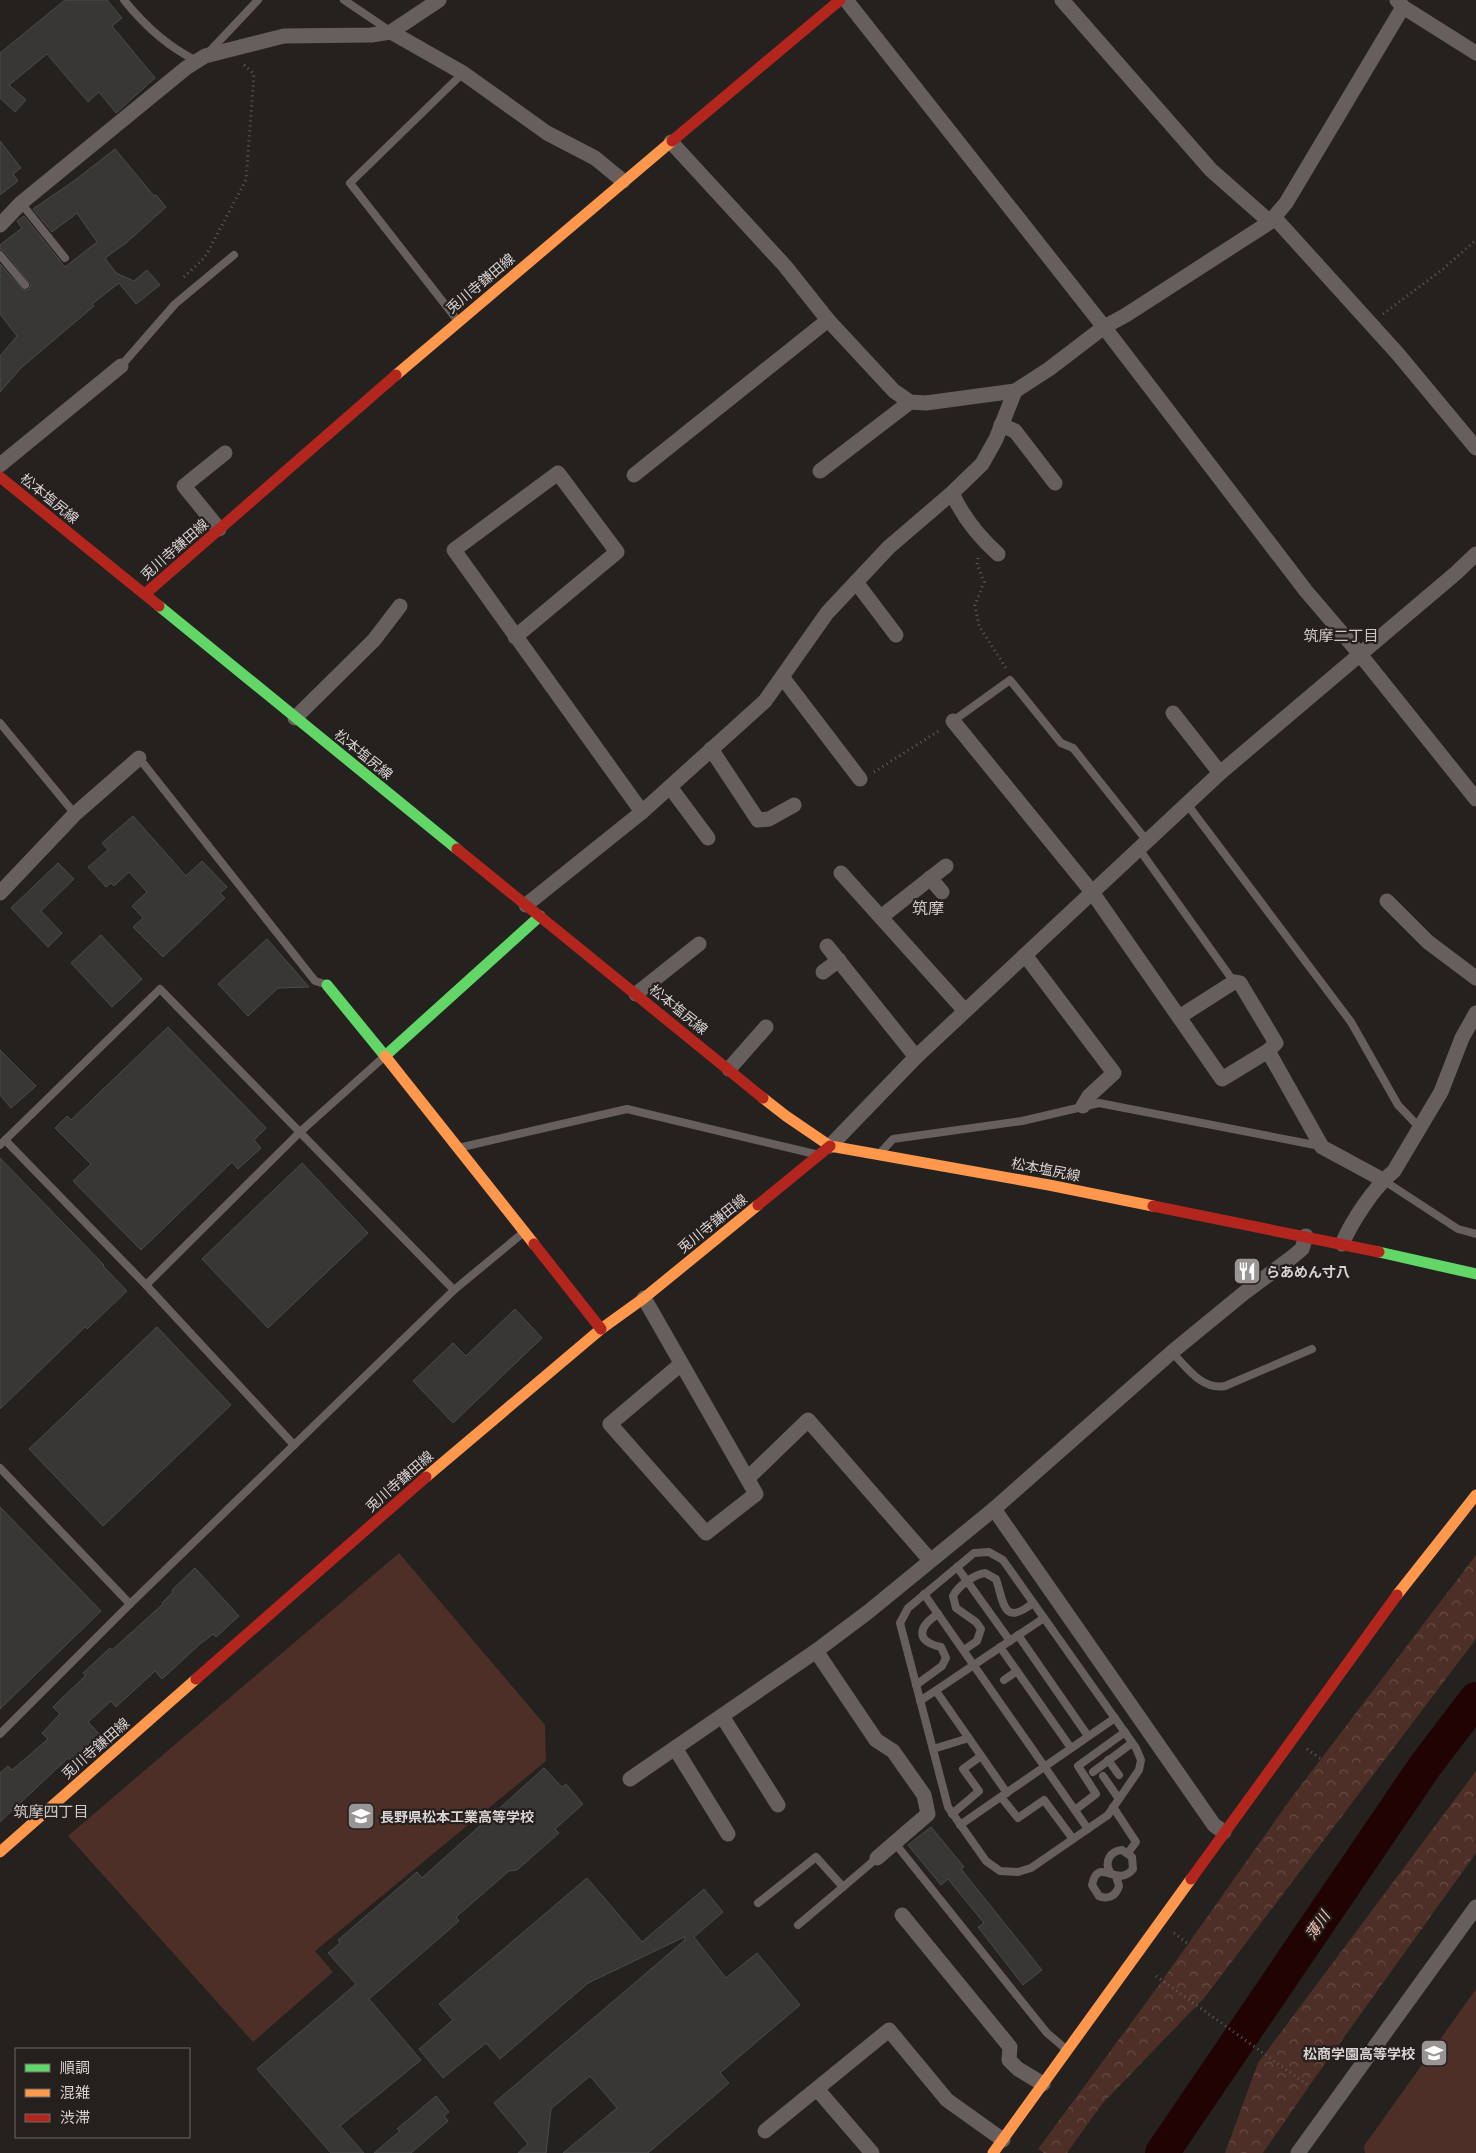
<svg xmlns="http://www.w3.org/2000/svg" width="1476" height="2153" font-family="Lato,'Noto Sans JP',sans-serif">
  <defs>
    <pattern id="park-crowns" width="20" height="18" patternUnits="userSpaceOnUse" patternTransform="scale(1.25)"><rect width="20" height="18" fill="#4d2f27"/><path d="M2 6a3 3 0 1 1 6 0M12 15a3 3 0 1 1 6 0" fill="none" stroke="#664c45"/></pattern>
  </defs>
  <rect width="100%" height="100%" fill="#24211f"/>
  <g fill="#4d2f27">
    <polygon points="399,1553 545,1725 546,1761 315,1951 333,1972 253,2042 68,1836"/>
    <polygon points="1476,1989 1476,2153 1365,2153 1364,2146"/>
  </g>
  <g fill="url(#park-crowns)">
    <polygon points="1476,1555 1476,1639 1205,1997 1102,2104 1067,2153 1044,2153 1038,2149 1159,1985 1292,1797"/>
    <polygon points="1476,1771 1476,1853 1312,2082 1263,2153 1225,2153 1258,2063"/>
  </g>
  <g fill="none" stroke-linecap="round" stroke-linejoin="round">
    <polyline stroke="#210303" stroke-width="34" points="1162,2153 1425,1766 1476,1699"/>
  </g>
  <g fill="#393735" stroke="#4d4b4a">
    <polygon points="65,0 107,0 122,18 112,26 155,78 116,113 99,92 88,102 47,54 9,85 26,100 15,112 0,98 0,53"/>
    <polygon points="0,141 21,168 13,174 18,181 0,195"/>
    <polygon points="115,149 154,196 156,195 166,207 126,243 105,258 116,273 134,281 147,270 160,285 136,304 119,283 92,304 94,306 21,368 0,392 0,356 17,336 0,314 0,264 23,290 28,290 31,285 4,251 0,249 0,245 22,228 17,221 24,216 65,267 97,242 77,213 52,232 33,209 78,178"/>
    <polygon points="133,816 186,876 202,861 227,887 220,893 225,898 163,957 133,927 143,918 132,906 147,892 129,872 114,886 111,883 106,887 88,867 108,850 102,843"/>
    <polygon points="58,863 74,879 41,911 62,933 48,947 11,908"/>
    <polygon points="101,935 142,979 112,1007 71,963"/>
    <polygon points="267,939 309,987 278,988 248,1016 218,984"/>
    <polygon points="168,1027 266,1128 254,1140 261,1148 238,1169 232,1162 141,1250 73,1181 91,1164 55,1128 67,1116 71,1120"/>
    <polygon points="0,1050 36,1086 11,1108 0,1095"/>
    <polygon points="0,1158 104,1265 103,1266 127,1291 87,1329 85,1327 0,1409"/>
    <polygon points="302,1163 368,1233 268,1328 202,1259"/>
    <polygon points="515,1309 542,1338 453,1423 413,1381 453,1343 466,1356"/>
    <polygon points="157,1327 231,1405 103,1526 29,1449"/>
    <polygon points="0,1507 101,1611 0,1709"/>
    <polygon points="195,1568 239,1616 216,1637 213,1634 200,1644 162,1679 155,1671 116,1707 111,1701 88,1722 101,1736 73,1763 68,1758 0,1822 0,1773 8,1766 12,1770 48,1739 42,1733 60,1714 53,1707 86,1675 83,1673 110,1648 112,1650 163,1604 162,1603 173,1592 172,1590"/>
    <polygon points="544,1768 562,1787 566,1784 583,1804 555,1829 559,1833 517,1870 509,1871 456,1917 459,1921 369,1999 421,2060 340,2126 364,2153 331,2153 257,2069 356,1984 328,1953 340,1943 338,1940 417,1872 422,1878"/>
    <polygon points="931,1827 964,1867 961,1869 1042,1970 1023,1985 978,1927 984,1923 948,1879 941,1885 908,1845"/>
    <polygon points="587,1878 642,1942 704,1889 723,1912 694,1937 726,1978 757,1953 800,2005 720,2073 729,2083 648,2153 563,2153 617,2108 590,2076 551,2109 546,2153 518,2153 528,2144 494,2103 685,1940 684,1937 588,1983 500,2059 486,2043 443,2078 419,2049 453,2020 439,2004"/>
    <polygon points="436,2096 449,2112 444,2116 448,2121 411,2153 374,2153 400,2131 397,2129"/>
  </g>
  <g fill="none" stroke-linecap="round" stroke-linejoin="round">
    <g stroke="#615c5a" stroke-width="3" stroke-dasharray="1 4" stroke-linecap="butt">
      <polyline points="184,277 205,257 246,180 254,74 242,63"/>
      <polyline points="1383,314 1442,270 1476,240"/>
      <polyline points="978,558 977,564 984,582 975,605 979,626 1006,668"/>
      <polyline points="874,772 940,730"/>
      <polyline points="1307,1749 1321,1759"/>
      <polyline points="1174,1933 1187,1943"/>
      <polyline points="1156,1976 1309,2086"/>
    </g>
    <g stroke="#675f5d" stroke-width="8">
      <path d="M124,0C144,25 168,47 197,61"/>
      <polyline points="344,0 390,31"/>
      <polyline points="208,53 258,0"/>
      <polyline points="21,203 65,258"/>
      <polyline points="0,255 25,285"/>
      <polyline points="458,321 350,183 463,73"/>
      <polyline points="121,366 175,304 234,255"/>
      <polyline points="953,721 1010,680 1061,743 1073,748 1147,841"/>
      <polyline points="0,723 75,814"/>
      <polyline points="139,758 315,981 325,984"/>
      <polyline points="1187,804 1351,1022 1398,1105 1420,1128"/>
      <polyline points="1139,849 1234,982"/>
      <polyline points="5,1140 146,1285 294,1445"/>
      <polyline points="0,1145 160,989 454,1290"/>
      <polyline points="458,1148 627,1109 815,1154"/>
      <polyline points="882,1151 893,1139 1022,1121 1099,1103 1320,1146"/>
      <polyline points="1383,1180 1458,1229 1476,1234"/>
      <polyline points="146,1285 300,1132 385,1056"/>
      <path d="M1172,1352C1187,1368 1202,1390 1225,1386L1312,1349"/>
      <polyline points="0,1468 130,1604"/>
      <polygon points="989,1552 1003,1560 1136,1748 1141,1760 1139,1770 1108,1815 1031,1868 1018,1872 1000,1871 986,1861 948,1807 900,1623 908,1608 974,1553"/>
      <polyline points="957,1567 1010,1641"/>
      <polyline points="924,1594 1088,1829"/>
      <polyline points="1018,1635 1088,1736"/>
      <polyline points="1000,1647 1071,1748"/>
      <path d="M964,1650L977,1641L981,1629L976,1622L956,1608L953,1596C958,1586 975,1574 985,1573L996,1579C1004,1603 1003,1627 1033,1603"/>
      <polyline points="1004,1680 1017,1671"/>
      <path d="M916,1685L942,1666L946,1658L941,1647C914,1641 919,1626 938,1614"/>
      <polyline points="936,1691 1007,1793"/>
      <polyline points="920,1701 1044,1618"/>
      <polyline points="0,1734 130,1604 454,1290 524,1232"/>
      <polyline points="933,1749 969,1738"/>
      <polyline points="1108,1760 1119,1775"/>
      <polyline points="1093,1772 1132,1743"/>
      <polyline points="1103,1776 1119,1799"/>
      <polyline points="1001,1797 1018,1818 1044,1800 1073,1839"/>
      <polyline points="1113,1807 1136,1842 1128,1853"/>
      <polyline points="1075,1810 1096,1794 1078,1766 1125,1732"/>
      <polyline points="952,1814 979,1791 963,1769 981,1756"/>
      <polyline points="960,1825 1115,1718"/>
      <polyline points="894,1842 1047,2033 1067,2050"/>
      <path d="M1110,1872C1104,1862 1110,1851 1122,1850L1132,1857L1133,1869C1117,1889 1098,1855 1092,1885L1099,1896C1108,1900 1116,1896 1119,1886L1116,1876"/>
      <polyline points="843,1887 877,1858"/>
      <polyline points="758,1903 816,1857 843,1887 798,1925"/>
    </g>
    <g stroke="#675f5d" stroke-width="15">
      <polyline points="846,0 1104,327 1306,591 1359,653 1476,799"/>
      <polyline points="1062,0 1211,170 1270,222"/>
      <polyline points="1397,0 1403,7 1476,53"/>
      <polyline points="391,32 463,73 547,133 595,158 623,181"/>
      <polyline points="671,142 785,266 828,320 894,391 910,402 926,403 1015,391 1049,369 1104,327 1126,315 1270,222 1286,203 1403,7"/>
      <polyline points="1274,217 1398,354 1476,448"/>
      <polyline points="0,225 21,203 186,68 205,56 284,36 371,35 391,32 439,0"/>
      <polyline points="1001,425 1015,431 1055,483"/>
      <polyline points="0,465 121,366"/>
      <polyline points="820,471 910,402"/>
      <polyline points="634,475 828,320"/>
      <path d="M952,493C963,517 979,537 998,554"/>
      <polyline points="219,529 184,486 225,453"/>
      <polyline points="856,582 896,635"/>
      <polyline points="515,637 617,552 558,473 454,550 642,812"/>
      <polyline points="783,678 860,779"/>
      <polyline points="1173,713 1220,773"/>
      <polyline points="295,718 374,640 400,606"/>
      <polyline points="953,721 1092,892 1222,1079 1268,1051 1322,1147 1383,1180"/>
      <polyline points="711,749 758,820 769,819 794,805"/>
      <polyline points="670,787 708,838"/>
      <polyline points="841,873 965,1011"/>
      <polyline points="930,878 942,892"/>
      <polyline points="0,893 75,814 139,758"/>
      <polyline points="1387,901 1428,942 1476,978"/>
      <polyline points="526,905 642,812 765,701 827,613 889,547 952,493 982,464 996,439 1015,391"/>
      <polyline points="881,917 946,866"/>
      <polyline points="827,946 916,1057"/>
      <polyline points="1025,955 1114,1073 1089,1096 1083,1106"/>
      <polyline points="823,972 839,960"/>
      <polyline points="636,994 699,944"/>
      <polyline points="1179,1017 1234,982 1240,983 1276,1043 1268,1051"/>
      <polyline points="729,1069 766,1027"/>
      <polyline points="830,1146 916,1057 1220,773 1456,573 1476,554"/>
      <path d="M1342,1244C1352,1221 1374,1187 1394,1171L1441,1092L1462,1038L1476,1013"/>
      <polyline points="644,1298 756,1494 706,1533 610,1424 681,1364"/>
      <polyline points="748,1478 808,1420 930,1560"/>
      <polyline points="994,1509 1214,1825 1224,1832"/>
      <polyline points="816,1651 876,1740 893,1751 924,1795 928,1814 877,1858"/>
      <polyline points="722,1716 778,1805"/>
      <polyline points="675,1748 728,1834"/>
      <polyline points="630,1779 816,1651 868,1612 994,1509 1172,1352 1244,1293 1291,1258 1302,1249 1306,1236"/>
      <polyline points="902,1915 1010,2047 1009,2060 1018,2069 1043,2084"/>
      <polyline points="817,2089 872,2153"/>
      <polyline points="765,2131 889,2030 947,2100 1003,2140"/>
      <polyline points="1298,2153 1476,1907"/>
    </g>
    <g stroke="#63d668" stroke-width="11">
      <polyline points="159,606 457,849"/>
      <polyline points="327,985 385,1056 540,916"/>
      <polyline points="1379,1252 1476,1274"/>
    </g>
    <g stroke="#ff974d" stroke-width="11">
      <polyline points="396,375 672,141"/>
      <polyline points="385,1056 534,1244"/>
      <polyline points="763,1098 786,1116 830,1146 1049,1185 1153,1206"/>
      <polyline points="426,1477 601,1329 644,1298 758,1205"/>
      <polyline points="1397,1595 1476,1495"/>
      <polyline points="0,1852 196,1679"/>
      <polyline points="993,2153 1191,1879"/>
    </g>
    <g stroke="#b3261e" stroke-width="11">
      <polyline points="672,141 840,0"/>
      <polyline points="0,477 159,606"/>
      <polyline points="145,594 396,375"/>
      <polyline points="457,849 763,1098"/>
      <polyline points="758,1205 830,1146"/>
      <polyline points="1153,1206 1379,1252"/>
      <polyline points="534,1244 601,1329"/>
      <polyline points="196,1679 426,1477"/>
      <polyline points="1191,1879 1397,1595"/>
    </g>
  </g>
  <defs>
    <g id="restaurant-square" transform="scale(1.4375)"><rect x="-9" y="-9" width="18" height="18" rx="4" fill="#999594" stroke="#25201e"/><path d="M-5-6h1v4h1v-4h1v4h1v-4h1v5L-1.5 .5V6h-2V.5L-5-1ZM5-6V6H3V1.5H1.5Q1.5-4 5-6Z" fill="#fff"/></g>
    <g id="school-square" transform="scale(1.4375)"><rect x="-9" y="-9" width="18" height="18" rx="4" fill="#999594" stroke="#25201e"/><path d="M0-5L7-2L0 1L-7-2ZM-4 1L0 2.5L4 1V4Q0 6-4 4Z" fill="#fff"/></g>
  </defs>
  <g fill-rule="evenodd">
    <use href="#restaurant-square" x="1247" y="1271"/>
    <use href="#school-square" x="361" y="1816"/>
    <use href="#school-square" x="1434" y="2053"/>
  </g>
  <g text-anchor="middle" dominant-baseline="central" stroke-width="4.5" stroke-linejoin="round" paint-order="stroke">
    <g font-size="14" fill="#d8d4d3" stroke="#25201e">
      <text transform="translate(480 283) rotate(-40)">兎川寺鎌田線</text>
      <text transform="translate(50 498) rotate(39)">松本塩尻線</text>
      <text transform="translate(174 549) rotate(-41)">兎川寺鎌田線</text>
      <text transform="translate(364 754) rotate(39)">松本塩尻線</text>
      <text transform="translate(679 1009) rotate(39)">松本塩尻線</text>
      <text transform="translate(1046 1169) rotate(11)">松本塩尻線</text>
      <text transform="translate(712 1223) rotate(-39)">兎川寺鎌田線</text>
      <text transform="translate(399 1481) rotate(-41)">兎川寺鎌田線</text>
      <text transform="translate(95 1748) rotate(-41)">兎川寺鎌田線</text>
    </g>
    <g font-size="14" font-weight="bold" fill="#d8d4d3" stroke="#25201e" text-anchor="start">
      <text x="1266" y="1271">らあめん寸八</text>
      <text x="380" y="1816">長野県松本工業高等学校</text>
      <text x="1415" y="2053" text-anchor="end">松商学園高等学校</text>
    </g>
    <g font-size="15" fill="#cfc8c6" stroke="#25201e">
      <text x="1341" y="635">筑摩二丁目</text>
      <text x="51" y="1811">筑摩四丁目</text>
    </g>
    <g font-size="15" font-style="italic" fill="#f8c4b7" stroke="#25201e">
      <text transform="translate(1317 1925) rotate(-56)">薄川</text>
    </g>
    <g font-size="16" fill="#cfc8c6" stroke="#25201e">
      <text x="928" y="907">筑摩</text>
    </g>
  </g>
  <rect x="15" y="2048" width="175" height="90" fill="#25201e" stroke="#6d6866"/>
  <rect x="25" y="2064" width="25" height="8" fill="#63d668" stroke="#6d6866"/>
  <text x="60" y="2073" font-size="15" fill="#d8d4d3">順調</text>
  <rect x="25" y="2089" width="25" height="8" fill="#ff974d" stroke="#6d6866"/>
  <text x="60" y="2098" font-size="15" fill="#d8d4d3">混雑</text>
  <rect x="25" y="2114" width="25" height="8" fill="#b3261e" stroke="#6d6866"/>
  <text x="60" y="2123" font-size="15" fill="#d8d4d3">渋滞</text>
</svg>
